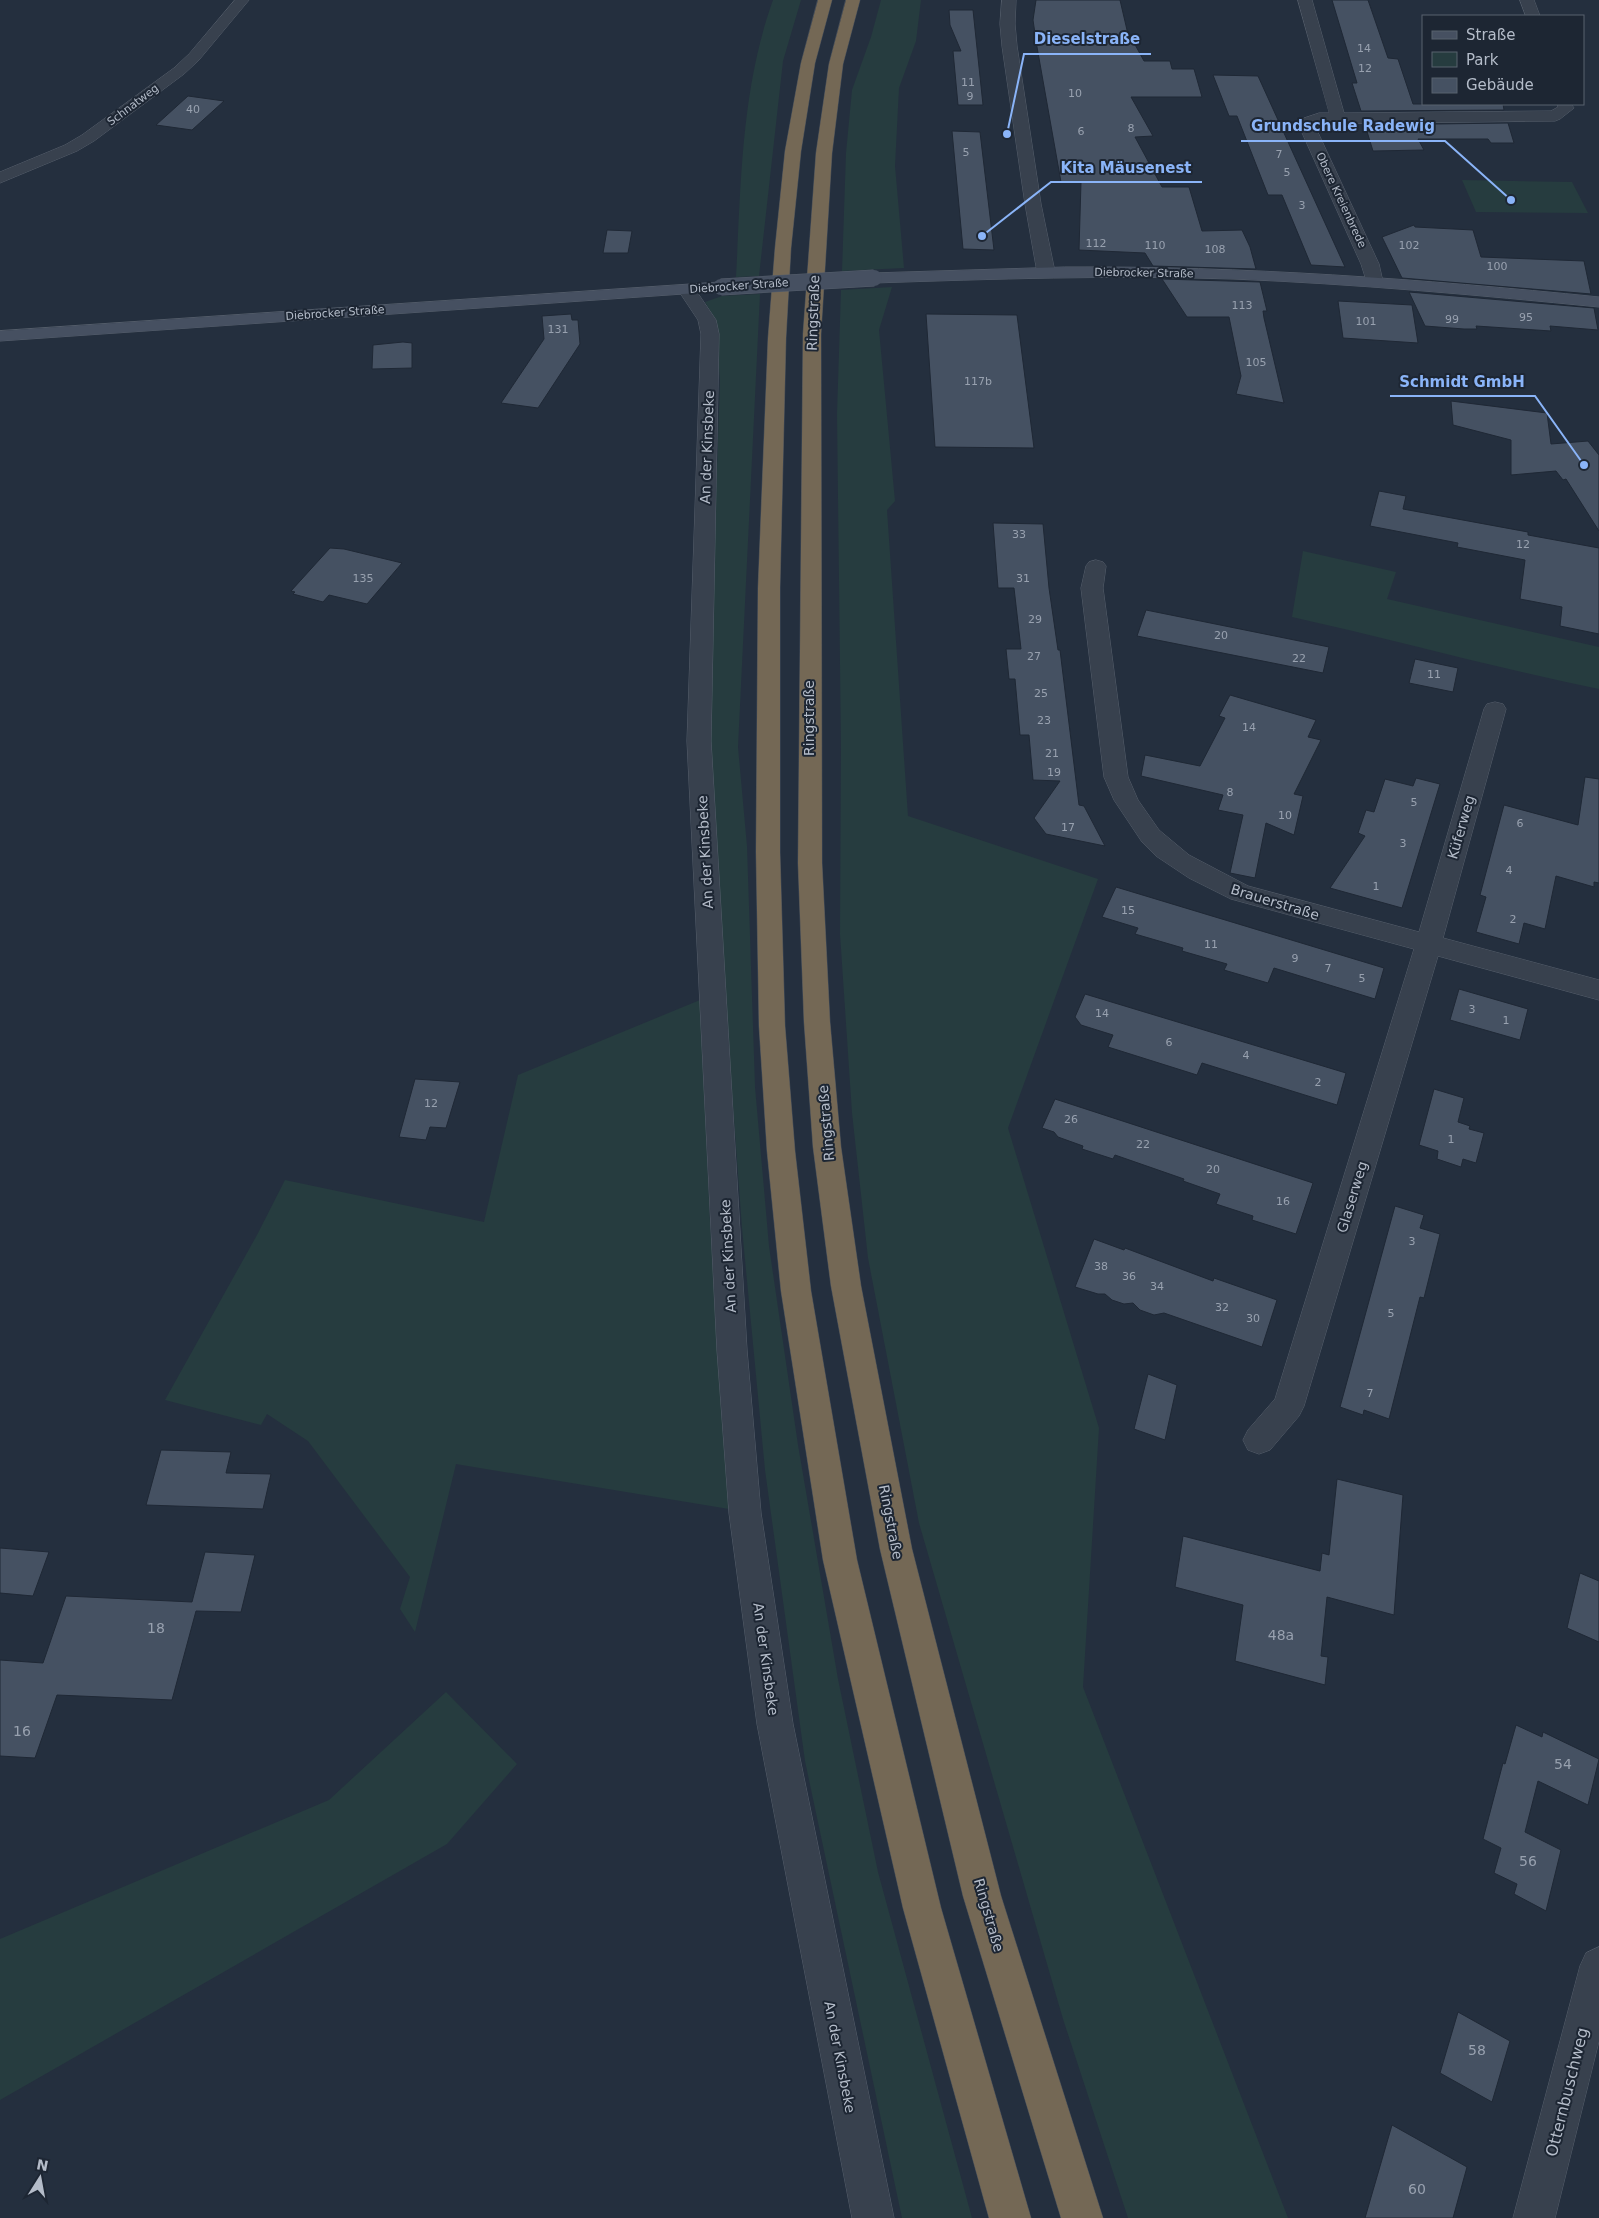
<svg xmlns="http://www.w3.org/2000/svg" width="1599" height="2218" font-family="'DejaVu Sans',sans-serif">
  <rect width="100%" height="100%" fill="#242f3e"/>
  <g fill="#263c3f">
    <path d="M773,0H801L783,61L759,276L736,277C741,184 741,89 773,0Z"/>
    <polygon points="881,0 921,0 916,41 899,88 895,166 904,268 842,271 846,153 852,90 871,37"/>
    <polygon points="1462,180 1572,182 1588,213 1476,212"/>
    <polygon points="892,287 879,330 895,501 887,510 908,816 1098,879 1008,1128 1099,1428 1083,1687 1288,2218 1128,2218 1063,2019 919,1523 868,1258 852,1113 840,934 841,747 837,414 841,290"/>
    <polygon points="760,294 738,747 747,846 755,1087 769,1246 798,1445 838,1679 878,1872 972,2218 902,2218 805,1761 765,1470 742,1228 719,915 708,736 720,381 715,319 705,302 722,296"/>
    <path d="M1303,551L1396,572L1387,599L1599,647V689C1496,668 1395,640 1292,617Z"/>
    <polygon points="700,1000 710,1222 729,1509 456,1464 415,1632 400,1609 410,1577 308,1441 267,1414 261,1425 165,1400 257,1235 285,1180 484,1222 518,1075"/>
    <polygon points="446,1692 517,1764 447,1844 0,2100 0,1939 329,1800"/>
  </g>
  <g fill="#455162" stroke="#1f2835">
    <polygon points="1036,0 1120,0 1127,30 1144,61 1170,61 1172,69 1194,69 1202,97 1131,97 1153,136 1135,137 1162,187 1189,187 1202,231 1242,230 1250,247 1256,269 1153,266 1145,253 1079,250 1081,182 1061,182 1037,47 1033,20"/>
    <polygon points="1332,0 1368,0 1388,58 1398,59 1413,104 1503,104 1504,110 1361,111 1352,83 1357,83"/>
    <polygon points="949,10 973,10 983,105 958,105 953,51 961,51 950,25"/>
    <polygon points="1213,75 1258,76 1345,267 1311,265 1282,195 1268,195 1237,116 1229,116"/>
    <polygon points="188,96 224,101 192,130 156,125"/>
    <polygon points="1508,123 1514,143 1491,143 1488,139 1418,139 1424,150 1373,151 1365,125"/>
    <polygon points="952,131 980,132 994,250 963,249"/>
    <polygon points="1414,225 1415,227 1473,230 1481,257 1584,261 1591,294 1402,278 1382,237"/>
    <polygon points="607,230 632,231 628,253 603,253"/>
    <polygon points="1162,279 1260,282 1267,311 1263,311 1264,318 1284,403 1236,394 1241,376 1229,317 1187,317"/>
    <polygon points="1409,292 1594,308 1598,330 1550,326 1551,331 1476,326 1477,329 1464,329 1425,326"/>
    <polygon points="1338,301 1412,305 1418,343 1343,338"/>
    <polygon points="571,314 572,320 578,320 580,344 538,408 501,403 544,339 542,316"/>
    <polygon points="926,314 1017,315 1034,448 935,447"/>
    <polygon points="403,342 412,343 412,368 372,369 373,345"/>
    <polygon points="1451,401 1547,413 1551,444 1588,441 1599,455 1599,531 1566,479 1563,480 1556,471 1511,475 1511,440 1453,425"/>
    <polygon points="1379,491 1406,496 1403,509 1528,532 1528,535 1599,548 1599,634 1560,626 1562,607 1520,599 1525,560 1457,547 1458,543 1370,526"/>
    <polygon points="993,523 1043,524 1049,588 1058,650 1060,650 1079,805 1084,806 1105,846 1046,834 1034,818 1060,781 1033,780 1029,735 1020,735 1015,679 1009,679 1006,649 1021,649 1014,588 998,588"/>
    <polygon points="330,548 344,549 402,563 367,604 329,595 323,602 293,594 295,592 291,591"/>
    <polygon points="1146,610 1329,647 1323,673 1137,636"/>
    <polygon points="1415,659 1458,668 1453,692 1409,683"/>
    <polygon points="1230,695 1316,720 1308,737 1321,740 1294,794 1303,796 1294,835 1266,823 1255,878 1230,873 1243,815 1218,810 1223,795 1141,776 1145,755 1200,766 1225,718 1219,716"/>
    <polygon points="1585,777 1599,779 1599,883 1594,882 1594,887 1556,876 1545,929 1524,923 1519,944 1476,932 1486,897 1480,895 1504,805 1578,825"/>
    <polygon points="1416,778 1440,784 1402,908 1330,888 1365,836 1358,833 1366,810 1374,812 1385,779 1413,786"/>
    <polygon points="1116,887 1384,968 1375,999 1274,968 1268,983 1224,970 1227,964 1182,951 1183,948 1135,934 1138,928 1102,917"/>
    <polygon points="1459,989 1528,1009 1520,1040 1450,1020"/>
    <polygon points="1085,994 1346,1073 1337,1105 1202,1063 1197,1075 1108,1047 1113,1035 1081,1025 1075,1017"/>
    <polygon points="415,1079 460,1082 446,1128 430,1127 426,1140 399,1137"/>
    <polygon points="1434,1089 1464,1098 1458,1122 1470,1126 1469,1129 1484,1133 1476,1163 1463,1159 1461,1167 1437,1159 1438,1151 1419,1145"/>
    <polygon points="1055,1099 1313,1183 1296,1234 1252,1220 1253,1216 1216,1204 1220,1194 1183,1181 1184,1179 1115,1155 1113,1159 1082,1149 1083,1146 1058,1137 1054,1132 1042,1128"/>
    <polygon points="1395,1206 1424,1215 1420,1228 1440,1234 1424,1298 1420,1297 1389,1419 1364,1410 1363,1415 1340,1407"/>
    <polygon points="1094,1239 1124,1250 1125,1248 1213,1281 1214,1278 1277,1300 1262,1347 1164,1313 1154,1315 1140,1310 1133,1303 1124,1304 1112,1300 1105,1294 1098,1294 1075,1287"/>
    <polygon points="1148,1374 1177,1385 1165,1440 1134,1429"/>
    <polygon points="161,1450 231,1452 226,1473 271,1474 263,1509 146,1505"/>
    <polygon points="1337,1479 1403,1495 1394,1615 1327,1597 1321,1656 1328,1657 1325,1685 1235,1661 1243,1605 1175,1587 1183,1536 1320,1571 1322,1553 1329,1555"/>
    <polygon points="0,1548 49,1552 33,1596 0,1593"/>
    <polygon points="205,1552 255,1555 241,1612 196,1611 172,1700 57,1695 35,1758 0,1756 0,1660 43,1663 66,1596 192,1602"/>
    <polygon points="1580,1573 1599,1581 1599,1642 1567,1628"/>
    <polygon points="1516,1725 1542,1737 1543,1732 1599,1759 1588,1805 1538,1781 1525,1832 1561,1850 1546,1911 1514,1894 1517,1884 1494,1873 1501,1848 1483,1839 1503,1763 1505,1764"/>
    <polygon points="1458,2012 1510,2041 1492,2102 1440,2073"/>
    <polygon points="1392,2125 1467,2167 1453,2218 1365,2218"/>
  </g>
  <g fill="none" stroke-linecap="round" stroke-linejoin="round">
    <g stroke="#565f6c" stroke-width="1">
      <g id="street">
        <polygon points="235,0 249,0 199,60 184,74 94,141 77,151 0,183 0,172 65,145 82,135 174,68 189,54"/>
        <polygon points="1002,0 1016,0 1015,24 1017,46 1041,204 1055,272 1052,276 1040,276 1037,272 1025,204 1002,46 1000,24"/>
        <polygon points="1298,0 1312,0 1344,113 1551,111 1558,107 1557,104 1571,104 1574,108 1560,119 1555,121 1316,124 1315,126 1379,264 1383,282 1380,286 1368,286 1361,264 1299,126 1304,118 1319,113 1329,113"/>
        <polygon points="1520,0 1534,0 1540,16 1526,16"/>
        <polygon points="687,285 693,286 716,320 719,334 711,741 747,1350 761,1513 793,1724 894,2218 852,2218 757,1724 729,1513 717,1350 687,741 701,334 698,320 678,290 681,286"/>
        <polygon points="1096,560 1103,562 1106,566 1103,588 1128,777 1138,800 1159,830 1189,855 1248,886 1419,932 1484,709 1487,704 1495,702 1503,704 1506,709 1443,938 1599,980 1599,1000 1438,956 1304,1406 1299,1416 1270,1450 1259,1454 1248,1450 1243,1440 1248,1430 1275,1399 1414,949 1231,899 1189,878 1156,856 1142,842 1114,800 1104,777 1081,588 1086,566 1089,562"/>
        <polygon points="1599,1947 1599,2041 1555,2218 1513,2218 1580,1966 1586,1953"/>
      </g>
    </g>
    <g stroke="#565f6c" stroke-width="1">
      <g id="secondary">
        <path d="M1065,267C1244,266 1421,279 1599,297V307C1477,295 1356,284 1233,279C1113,275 994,279 874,283L868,282L865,278L868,274L874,273Z"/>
        <polygon points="721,282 727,283 730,287 727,291 0,341 0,331"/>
      </g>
    </g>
    <g stroke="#434c59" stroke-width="1">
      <g id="highway">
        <polygon points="818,0 832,0 815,63 801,151 791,248 786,338 780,588 780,852 785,1026 795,1151 811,1291 857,1560 941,1908 1031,2218 989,2218 903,1908 823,1560 781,1291 767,1151 759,1026 756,852 758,588 768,338 775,248 785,151 801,63"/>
        <polygon points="846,0 860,0 843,64 832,153 821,334 822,863 830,1022 841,1147 861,1286 912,1549 1001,1896 1103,2218 1061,2218 963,1896 880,1549 831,1286 813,1147 804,1022 798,863 803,334 816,153 829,64"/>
      </g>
    </g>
    <use href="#street" fill="#38414e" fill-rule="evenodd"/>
    <use href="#secondary" fill="#465061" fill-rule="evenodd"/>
    <use href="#highway" fill="#746855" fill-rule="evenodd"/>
    <g stroke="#565f6c" stroke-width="17" stroke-linecap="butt">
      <polyline id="secondary-bridge" points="721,287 874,278"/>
    </g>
    <use href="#secondary-bridge" stroke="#465061" stroke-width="16"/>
  </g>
  <g text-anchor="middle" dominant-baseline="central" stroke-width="4" stroke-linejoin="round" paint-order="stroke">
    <g font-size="11" fill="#98a1af">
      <text x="1364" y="48">14</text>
      <text x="1365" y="68">12</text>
      <text x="968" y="82">11</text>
      <text x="1075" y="93">10</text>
      <text x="970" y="96">9</text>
      <text x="193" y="109">40</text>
      <text x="1131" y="128">8</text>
      <text x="1081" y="131">6</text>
      <text x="966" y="152">5</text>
      <text x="1279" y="154">7</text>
      <text x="1287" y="172">5</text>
      <text x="1302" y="205">3</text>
      <text x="1096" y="243">112</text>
      <text x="1155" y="245">110</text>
      <text x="1409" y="245">102</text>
      <text x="1215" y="249">108</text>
      <text x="1497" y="266">100</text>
      <text x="1242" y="305">113</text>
      <text x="1526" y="317">95</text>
      <text x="1452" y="319">99</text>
      <text x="1366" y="321">101</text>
      <text x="558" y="329">131</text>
      <text x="1256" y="362">105</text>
      <text x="978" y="381">117b</text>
      <text x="1019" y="534">33</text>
      <text x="1523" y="544">12</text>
      <text x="363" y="578">135</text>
      <text x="1023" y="578">31</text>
      <text x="1035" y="619">29</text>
      <text x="1221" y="635">20</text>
      <text x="1034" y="656">27</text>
      <text x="1299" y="658">22</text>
      <text x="1434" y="674">11</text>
      <text x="1041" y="693">25</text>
      <text x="1044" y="720">23</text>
      <text x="1249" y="727">14</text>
      <text x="1052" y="753">21</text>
      <text x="1054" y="772">19</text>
      <text x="1230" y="792">8</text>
      <text x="1414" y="802">5</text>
      <text x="1285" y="815">10</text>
      <text x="1520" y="823">6</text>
      <text x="1068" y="827">17</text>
      <text x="1403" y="843">3</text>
      <text x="1509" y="870">4</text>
      <text x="1376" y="886">1</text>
      <text x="1128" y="910">15</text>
      <text x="1513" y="919">2</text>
      <text x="1211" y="944">11</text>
      <text x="1295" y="958">9</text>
      <text x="1328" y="968">7</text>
      <text x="1362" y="978">5</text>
      <text x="1472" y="1009">3</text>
      <text x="1102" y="1013">14</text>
      <text x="1506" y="1020">1</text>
      <text x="1169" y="1042">6</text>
      <text x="1246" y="1055">4</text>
      <text x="1318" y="1082">2</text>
      <text x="431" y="1103">12</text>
      <text x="1071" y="1119">26</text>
      <text x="1451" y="1139">1</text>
      <text x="1143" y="1144">22</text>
      <text x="1213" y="1169">20</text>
      <text x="1283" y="1201">16</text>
      <text x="1412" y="1241">3</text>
      <text x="1101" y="1266">38</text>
      <text x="1129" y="1276">36</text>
      <text x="1157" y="1286">34</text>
      <text x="1222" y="1307">32</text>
      <text x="1391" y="1313">5</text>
      <text x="1253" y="1318">30</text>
      <text x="1370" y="1393">7</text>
    </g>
    <g font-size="11" fill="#b4bcc9" stroke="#1d2633">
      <text transform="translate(133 105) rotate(-37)">Schnatweg</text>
      <text transform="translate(1341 200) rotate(65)">Obere Kreienbrede</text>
      <text transform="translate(1144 273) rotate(1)">Diebrocker Straße</text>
      <text transform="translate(739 286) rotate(-4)">Diebrocker Straße</text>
      <text transform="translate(335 313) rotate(-4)">Diebrocker Straße</text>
    </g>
    <g font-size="14" fill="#b4bcc9" stroke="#1d2633">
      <text transform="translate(813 313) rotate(-88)">Ringstraße</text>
      <text transform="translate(707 447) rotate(-88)">An der Kinsbeke</text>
      <text transform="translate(809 718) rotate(-90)">Ringstraße</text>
      <text transform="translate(1461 827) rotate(-74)">Küferweg</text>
      <text transform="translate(705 852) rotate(-93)">An der Kinsbeke</text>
      <text transform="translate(1275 902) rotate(17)">Brauerstraße</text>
      <text transform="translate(826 1123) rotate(-95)">Ringstraße</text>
      <text transform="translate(1352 1197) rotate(-73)">Glaserweg</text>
      <text transform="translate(728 1256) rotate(-93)">An der Kinsbeke</text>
      <text transform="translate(891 1522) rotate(79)">Ringstraße</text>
      <text transform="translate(766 1659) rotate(82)">An der Kinsbeke</text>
      <text transform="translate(989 1915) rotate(74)">Ringstraße</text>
      <text transform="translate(840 2057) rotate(79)">An der Kinsbeke</text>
    </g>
    <g font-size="14" fill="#98a1af">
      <text x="156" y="1628">18</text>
      <text x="1281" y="1635">48a</text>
      <text x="22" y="1731">16</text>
      <text x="1563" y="1764">54</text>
      <text x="1528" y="1861">56</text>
      <text x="1477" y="2050">58</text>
      <text x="1417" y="2189">60</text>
    </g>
    <g font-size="16" fill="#b4bcc9" stroke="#1d2633">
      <text transform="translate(1567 2092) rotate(-76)">Otternbuschweg</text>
    </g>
  </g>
  <path fill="none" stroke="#8ab4f8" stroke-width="2" d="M1007 134L1024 54H1151M1511 200L1445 141H1241M982 236L1051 182H1202M1584 465L1535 396H1390"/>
  <g fill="#8ab4f8" stroke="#1d2633" stroke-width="2">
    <circle cx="1007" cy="134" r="5"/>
    <circle cx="1511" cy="200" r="5"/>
    <circle cx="982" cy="236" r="5"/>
    <circle cx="1584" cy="465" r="5"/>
  </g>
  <g font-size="15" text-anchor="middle" font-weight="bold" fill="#8ab4f8" stroke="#1d2633" stroke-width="4" stroke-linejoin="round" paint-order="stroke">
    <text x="1087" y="44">Dieselstraße</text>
    <text x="1343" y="131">Grundschule Radewig</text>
    <text x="1126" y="173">Kita Mäusenest</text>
    <text x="1462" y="387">Schmidt GmbH</text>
  </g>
  <rect x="1422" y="15" width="162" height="90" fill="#1d2633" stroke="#59626f"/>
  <rect x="1432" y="31" width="25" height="8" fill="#465061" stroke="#59626f"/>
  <text x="1466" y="40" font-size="15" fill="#b4bcc9">Straße</text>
  <rect x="1432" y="52" width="25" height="15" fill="#263c3f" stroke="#59626f"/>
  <text x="1466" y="65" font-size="15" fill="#b4bcc9">Park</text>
  <rect x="1432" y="78" width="25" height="15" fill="#455162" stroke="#59626f"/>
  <text x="1466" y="90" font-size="15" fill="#b4bcc9">Gebäude</text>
  <g transform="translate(40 2178) rotate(11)" stroke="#1d2633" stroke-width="4" paint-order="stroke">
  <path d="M0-4L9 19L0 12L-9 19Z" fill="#b4bcc9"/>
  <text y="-8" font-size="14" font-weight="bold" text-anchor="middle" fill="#b4bcc9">N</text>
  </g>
</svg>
